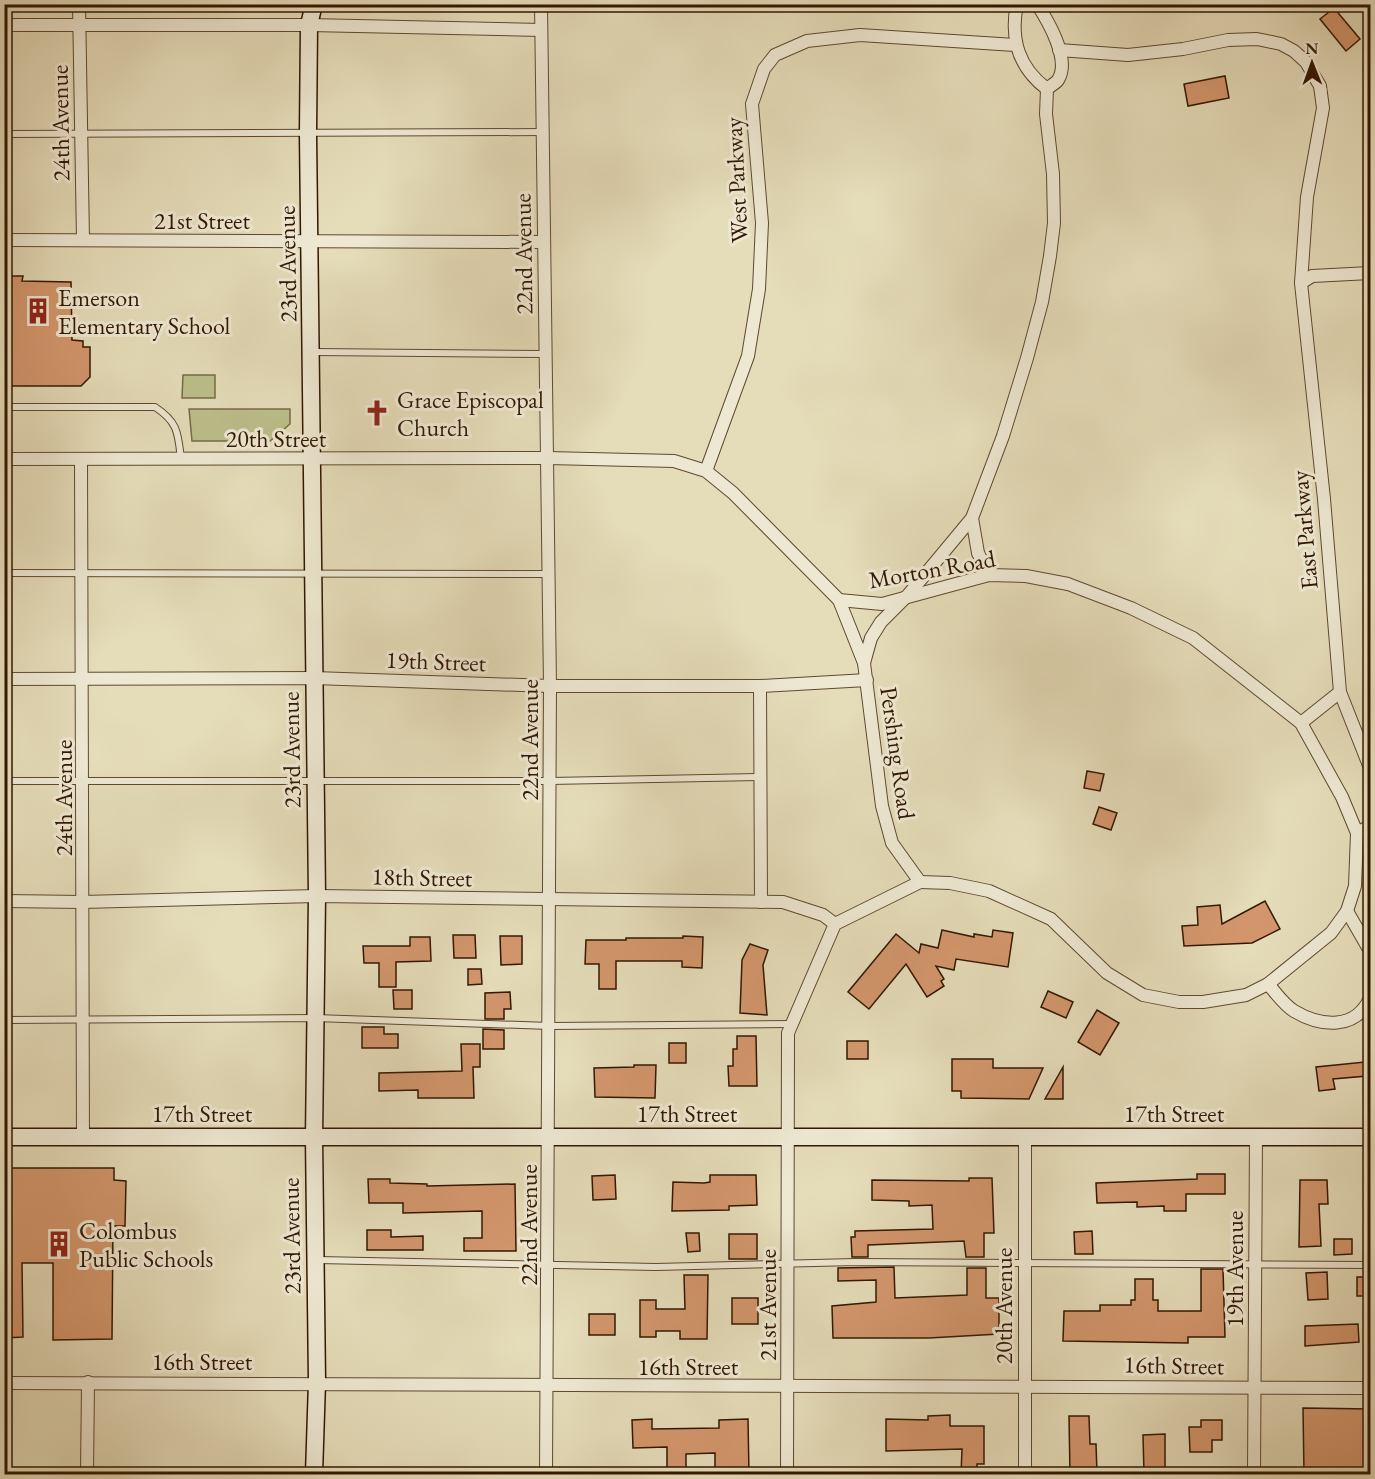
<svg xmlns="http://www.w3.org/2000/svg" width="1375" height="1479" font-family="'EB Garamond',serif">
  <rect width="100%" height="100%" fill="#e5dcb9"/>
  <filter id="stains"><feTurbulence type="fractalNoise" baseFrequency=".00333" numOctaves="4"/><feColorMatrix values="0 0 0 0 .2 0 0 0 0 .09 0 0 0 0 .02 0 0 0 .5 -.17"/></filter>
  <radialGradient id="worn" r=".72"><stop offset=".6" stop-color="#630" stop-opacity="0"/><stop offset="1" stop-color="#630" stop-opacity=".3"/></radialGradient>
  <g fill="#bcbe8a" stroke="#786a46" stroke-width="1.5">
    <polygon points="183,375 215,375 215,398 182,398"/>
    <polygon points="189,409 290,409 290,424 270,441 192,441"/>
  </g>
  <g fill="#d3966c" stroke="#331702" stroke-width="1.5">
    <polygon points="1334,8 1360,39 1346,51 1320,19"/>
    <polygon points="1225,76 1229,98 1188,106 1184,84"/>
    <polygon points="4,276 23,276 22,281 71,282 72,340 83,341 83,347 90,347 90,377 81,386 4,386"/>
    <polygon points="1087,771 1104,774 1100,791 1084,788"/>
    <polygon points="1099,807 1117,813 1111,830 1093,824"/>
    <polygon points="1265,901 1280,929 1252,943 1184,946 1182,926 1198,925 1197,907 1220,905 1222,924"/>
    <polygon points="942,930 974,937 974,934 992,937 993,930 1013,933 1008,967 956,959 954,970 936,966 944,979 941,981 944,986 927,997 906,964 869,1009 848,992 896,934 919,953 921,944 938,948"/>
    <polygon points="453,935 475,935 476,958 454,958"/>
    <polygon points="500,936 522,936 522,964 501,965"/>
    <polygon points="683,936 703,937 702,968 682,967 682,961 616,961 616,989 599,989 599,964 585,964 586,940 626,940 626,938 683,938"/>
    <polygon points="410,937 430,937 431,961 396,962 396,987 379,987 379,963 364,963 363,946 410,946"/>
    <polygon points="750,944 768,950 763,965 767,1015 740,1013 742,960"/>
    <polygon points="468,969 481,969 482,984 468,985"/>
    <polygon points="393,990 412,990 412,1009 394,1009"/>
    <polygon points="1048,991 1073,1002 1066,1018 1041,1007"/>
    <polygon points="510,992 511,1009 504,1009 504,1019 485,1019 485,993"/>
    <polygon points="1097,1010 1119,1023 1100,1055 1078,1042"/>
    <polygon points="362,1027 384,1027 384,1034 398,1034 398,1048 362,1048"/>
    <polygon points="483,1029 504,1030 504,1049 483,1049"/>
    <polygon points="737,1036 756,1036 757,1086 729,1086 728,1066 733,1066 733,1049 737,1049"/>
    <rect x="847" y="1041" width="21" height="18"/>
    <rect x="669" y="1043" width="17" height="20"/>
    <polygon points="461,1044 480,1044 480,1067 473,1067 474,1098 418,1098 418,1090 379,1091 379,1073 462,1071"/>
    <polygon points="952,1059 993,1059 993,1068 1043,1068 1029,1099 961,1098 961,1091 952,1091"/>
    <polygon points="1365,1062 1367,1076 1333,1079 1335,1089 1319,1091 1316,1067"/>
    <polygon points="634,1065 656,1065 655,1098 595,1097 594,1068 634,1067"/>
    <polygon points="1063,1067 1063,1099 1045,1099"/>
    <polygon points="4,1168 114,1168 114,1180 126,1181 125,1226 113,1226 112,1339 53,1340 53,1263 22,1263 23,1337 4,1338"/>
    <polygon points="1197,1174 1225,1174 1225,1194 1186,1194 1186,1211 1164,1211 1164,1206 1137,1207 1137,1202 1097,1203 1096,1183 1197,1179"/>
    <polygon points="615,1175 616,1199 593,1200 592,1176"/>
    <polygon points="710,1175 756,1175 757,1205 729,1206 729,1210 672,1211 673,1182 704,1183 710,1182"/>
    <polygon points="969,1178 992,1178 994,1233 984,1233 984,1257 966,1257 964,1241 868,1245 868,1257 852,1257 851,1237 855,1237 855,1231 933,1229 932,1205 909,1206 909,1201 872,1200 872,1180 969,1181"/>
    <polygon points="368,1179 390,1179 390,1183 427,1184 427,1186 515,1184 516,1251 464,1251 464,1238 482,1238 482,1211 403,1213 403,1203 369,1203"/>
    <polygon points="1300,1180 1327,1180 1328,1204 1319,1204 1321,1246 1299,1247"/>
    <polygon points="367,1230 391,1230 391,1237 423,1236 423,1250 367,1250"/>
    <polygon points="1092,1231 1093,1254 1075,1254 1074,1232"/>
    <polygon points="686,1233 699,1233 700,1251 688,1252"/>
    <rect x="729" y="1234" width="28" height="25"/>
    <polygon points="1334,1239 1352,1239 1352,1254 1334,1255"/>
    <polygon points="894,1267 895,1298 967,1295 967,1268 986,1268 986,1298 999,1298 999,1334 929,1338 833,1338 832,1306 876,1302 876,1280 838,1281 838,1268"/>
    <polygon points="1201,1269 1223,1269 1225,1337 1188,1337 1188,1343 1063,1341 1064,1311 1100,1311 1100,1305 1131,1305 1131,1300 1135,1300 1135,1279 1153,1279 1153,1300 1158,1300 1158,1311 1201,1311"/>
    <polygon points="1327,1272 1328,1299 1308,1300 1306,1273"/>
    <polygon points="684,1275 708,1275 707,1339 680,1339 680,1331 656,1331 656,1337 640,1337 640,1300 656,1300 656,1309 685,1309"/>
    <rect x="1357" y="1277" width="14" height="19"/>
    <rect x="732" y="1298" width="26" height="26"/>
    <rect x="589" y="1314" width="26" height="21"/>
    <polygon points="1358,1324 1359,1342 1305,1346 1305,1326"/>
    <polygon points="1303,1408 1371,1409 1371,1474 1304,1474"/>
    <polygon points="950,1415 950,1426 984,1426 984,1464 977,1464 977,1474 961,1474 962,1449 886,1451 886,1419 928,1420 928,1416"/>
    <polygon points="1069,1416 1089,1416 1090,1444 1096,1444 1097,1473 1070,1474"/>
    <polygon points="652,1419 652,1429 719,1428 719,1420 748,1419 749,1474 715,1474 715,1453 686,1454 686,1474 667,1474 667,1447 633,1448 632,1420"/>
    <polygon points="1201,1420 1222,1420 1222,1440 1212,1440 1212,1452 1190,1452 1189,1427 1201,1427"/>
    <polygon points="1165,1434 1165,1474 1144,1474 1143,1435"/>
  </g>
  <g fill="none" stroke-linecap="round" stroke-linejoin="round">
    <g stroke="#604830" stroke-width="8">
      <g id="service">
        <polyline points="4,134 543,132"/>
        <polyline points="313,352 545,354"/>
        <path d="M4,407H155C178,422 178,433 181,459"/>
        <polyline points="4,573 548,574"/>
        <polyline points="4,781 550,781 759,777"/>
        <polyline points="4,1020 315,1018 550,1026 792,1024"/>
        <polyline points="318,1260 656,1267 856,1262 1370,1265"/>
      </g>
    </g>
    <g stroke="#604830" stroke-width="14">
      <g id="minor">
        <polyline points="79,4 83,240"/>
        <polyline points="541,4 550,686 546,1474"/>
        <path d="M1017,4C1010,39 1018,67 1047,89"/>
        <polyline points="4,25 309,25 541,30"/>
        <polyline points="1059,50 1128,55 1183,49 1228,40 1257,39 1281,44 1294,51 1306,62 1320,86 1323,108 1307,197 1301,283 1324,499 1340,692 1370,768"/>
        <polyline points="4,240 543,242"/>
        <polyline points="1301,283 1312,276 1370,273"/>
        <polyline points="4,459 548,458 674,461 706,471 733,493 839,600 882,604 989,575 1026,576 1068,584 1131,608 1193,638 1301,723 1342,797 1357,833 1355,886 1347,911 1331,933 1268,984 1246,995 1203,1002 1179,1002 1143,995 1107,973 1051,919 989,891 950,883 920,882"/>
        <polyline points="81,459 83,1137"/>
        <polyline points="706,471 748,356 759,289 762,223 752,104 764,69 775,55 807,41 860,35 1015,45"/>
        <polyline points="972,518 978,553 989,575"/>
        <path d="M864,663L871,638L881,622L908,595L972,518L1003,436L1027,358L1042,302L1050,256L1054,223L1053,174L1046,114L1047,89C1050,86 1056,83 1058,80C1071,60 1048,21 1037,4"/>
        <polyline points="4,679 314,678 550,686 760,686 867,680"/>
        <polyline points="760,686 761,902"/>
        <polyline points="1301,723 1340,692"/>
        <polyline points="1357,833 1370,826"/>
        <polyline points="4,901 83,902 317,896 783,902 823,915 835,924"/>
        <polyline points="1347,911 1370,951"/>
        <path d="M1268,984C1276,993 1284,1005 1294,1011C1321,1027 1356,1030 1370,998"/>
        <polyline points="4,1383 1370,1388"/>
        <polyline points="87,1474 88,1382"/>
        <polyline points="787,1474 788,1033 835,924 920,882 892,843 882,806 864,663 839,600"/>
        <polyline points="1025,1474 1025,1137"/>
        <polyline points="1254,1474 1256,1137"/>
      </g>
    </g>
    <g stroke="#331702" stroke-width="19">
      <g id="secondary">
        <polyline points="4,1137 1370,1137"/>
        <polyline points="314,1474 317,1382 314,1138 317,896 308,134 309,25 314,4"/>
      </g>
    </g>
    <use href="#service" stroke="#eee8d2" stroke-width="6"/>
    <use href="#minor" stroke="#eee8d2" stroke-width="12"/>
    <use href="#secondary" stroke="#eee8d2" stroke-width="16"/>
  </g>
  <defs>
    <g id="building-bare" transform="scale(2.07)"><path d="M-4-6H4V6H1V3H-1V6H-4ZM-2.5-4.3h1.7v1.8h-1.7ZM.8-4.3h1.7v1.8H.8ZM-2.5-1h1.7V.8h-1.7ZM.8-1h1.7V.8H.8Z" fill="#8f2418" stroke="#eee8d2" stroke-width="2.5" paint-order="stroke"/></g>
    <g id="church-bare" transform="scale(2.07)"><path d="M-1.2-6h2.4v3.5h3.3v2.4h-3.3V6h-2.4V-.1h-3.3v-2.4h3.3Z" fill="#8f2418" stroke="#eee8d2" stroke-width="2.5" paint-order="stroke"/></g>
  </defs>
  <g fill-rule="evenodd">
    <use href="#building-bare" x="38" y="311"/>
    <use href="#church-bare" x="377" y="413"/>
    <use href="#building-bare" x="59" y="1244"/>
  </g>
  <g text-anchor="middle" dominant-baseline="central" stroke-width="6" stroke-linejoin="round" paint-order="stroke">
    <g font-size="24" fill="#331702" stroke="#eee8d2">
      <text transform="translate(60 123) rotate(-91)">24th Avenue</text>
      <text transform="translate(736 180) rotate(-93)">West Parkway</text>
      <text x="202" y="220">21st Street</text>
      <text transform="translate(523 254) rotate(-91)">22nd Avenue</text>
      <text transform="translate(287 264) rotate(-91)">23rd Avenue</text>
      <text x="276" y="438">20th Street</text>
      <text transform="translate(1304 530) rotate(-95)">East Parkway</text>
      <text transform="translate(932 569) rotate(-10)">Morton Road</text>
      <text transform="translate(436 661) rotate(2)">19th Street</text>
      <text transform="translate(529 740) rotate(-90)">22nd Avenue</text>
      <text transform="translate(291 750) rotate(-91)">23rd Avenue</text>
      <text transform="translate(898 753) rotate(82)">Pershing Road</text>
      <text transform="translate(63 798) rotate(-90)">24th Avenue</text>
      <text transform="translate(422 877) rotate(1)">18th Street</text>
      <text x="202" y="1113">17th Street</text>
      <text x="687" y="1113">17th Street</text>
      <text x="1174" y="1113">17th Street</text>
      <text transform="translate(528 1225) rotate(-90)">22nd Avenue</text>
      <text transform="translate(291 1236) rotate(-91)">23rd Avenue</text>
      <text transform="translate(1234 1269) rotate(-90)">19th Avenue</text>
      <text transform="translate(767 1305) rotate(-90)">21st Avenue</text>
      <text transform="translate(1003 1306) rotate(-90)">20th Avenue</text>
      <text x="202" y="1361">16th Street</text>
      <text transform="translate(1174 1365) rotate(1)">16th Street</text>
      <text x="688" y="1366">16th Street</text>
    </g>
    <g font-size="24" fill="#331702" stroke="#eee8d2" text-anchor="start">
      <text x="58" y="297">Emerson<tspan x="58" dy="28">Elementary School</tspan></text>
      <text x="397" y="399">Grace Episcopal<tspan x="397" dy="28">Church</tspan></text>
      <text x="79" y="1230">Colombus<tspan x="79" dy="28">Public Schools</tspan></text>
    </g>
  </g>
  <rect width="1375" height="1479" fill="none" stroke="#e5dcb9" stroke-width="24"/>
  <rect x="6" y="6" width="1363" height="1467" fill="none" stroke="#331702" stroke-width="3"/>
  <rect x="12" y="12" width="1351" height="1455" fill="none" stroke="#331702" stroke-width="1.5"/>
  <g transform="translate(1312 63) rotate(359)" stroke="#eee8d2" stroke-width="4.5" paint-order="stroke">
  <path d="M0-4.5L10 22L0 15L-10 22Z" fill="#331702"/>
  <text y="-9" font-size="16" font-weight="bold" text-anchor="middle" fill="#331702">N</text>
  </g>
  <rect width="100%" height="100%" filter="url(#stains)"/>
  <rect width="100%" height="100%" fill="url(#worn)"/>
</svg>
